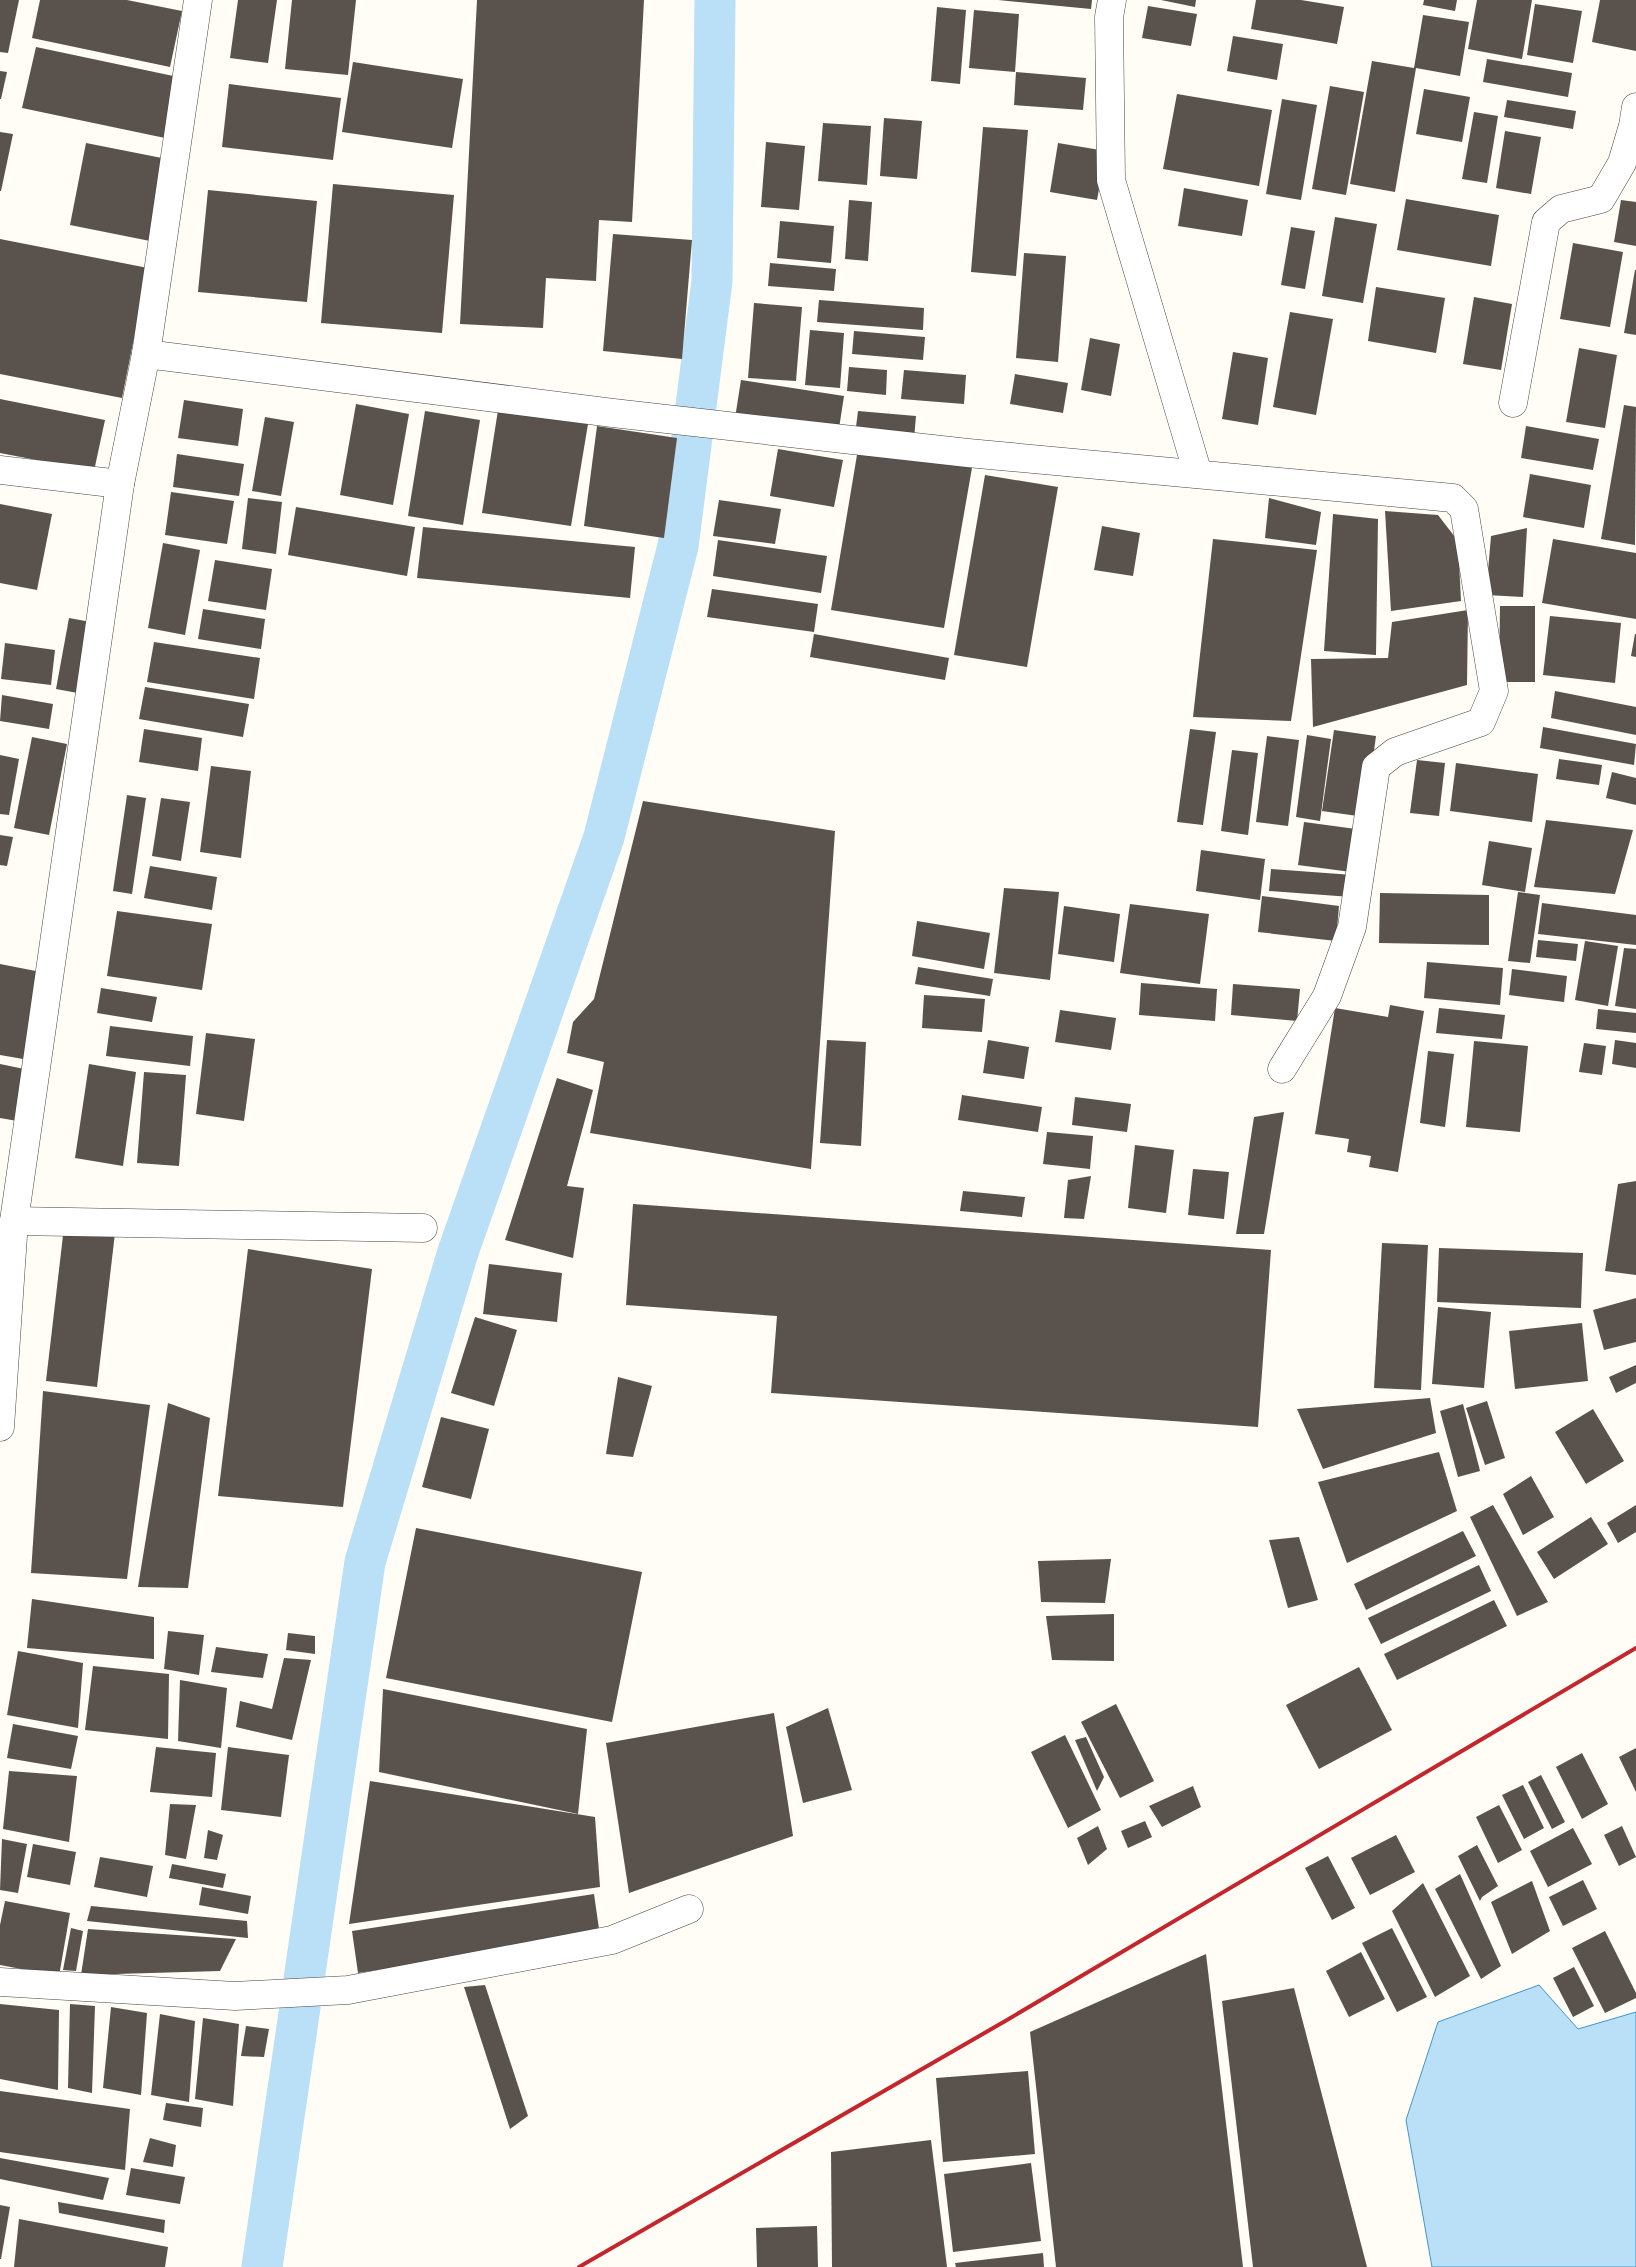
<svg xmlns="http://www.w3.org/2000/svg" width="1636" height="2267" font-family="'Playfair Display',serif">
  <rect width="100%" height="100%" fill="#fffdf5"/>
  <polygon fill="#b9e0f7" stroke="#3f96cf" points="1539,1985 1578,2029 1636,2012 1636,2267 1432,2267 1406,2120 1438,2022"/>
  <g fill="none" stroke-linecap="round" stroke-linejoin="round">
    <polyline stroke="#b9e0f7" stroke-width="41" points="262,2267 365,1562 458,1252 604,837 678,546 712,281 715,0"/>
  </g>
  <g fill="#5a524d">
    <polygon points="0,0 19,0 8,53 0,52"/>
    <polygon points="40,0 127,0 182,11 170,67 32,38"/>
    <polygon points="238,0 277,0 268,63 230,58"/>
    <polygon points="292,0 356,0 348,75 285,69"/>
    <polygon points="477,0 644,0 632,222 599,220 596,281 546,278 543,328 460,324"/>
    <polygon points="998,0 1092,0 1091,9"/>
    <polygon points="1161,0 1196,0 1195,7"/>
    <polygon points="1256,0 1301,0 1344,7 1337,44 1251,29"/>
    <polygon points="1424,0 1457,0 1455,11 1423,5"/>
    <polygon points="1477,0 1532,0 1522,59 1468,49"/>
    <polygon points="1600,0 1636,0 1636,51 1592,42"/>
    <polygon points="1535,4 1582,11 1573,63 1527,55"/>
    <polygon points="1148,6 1197,14 1191,46 1142,38"/>
    <polygon points="937,7 966,10 960,84 931,81"/>
    <polygon points="974,10 1019,14 1015,72 969,68"/>
    <polygon points="1423,15 1469,22 1460,76 1416,68 1395,192 1350,184 1372,61 1414,68"/>
    <polygon points="1233,36 1283,44 1277,80 1227,71"/>
    <polygon points="36,47 178,77 165,138 22,108"/>
    <polygon points="1487,59 1572,73 1568,97 1483,82"/>
    <polygon points="353,62 463,79 452,148 342,132"/>
    <polygon points="0,71 7,72 1,99 0,99"/>
    <polygon points="1016,72 1086,78 1083,110 1014,105"/>
    <polygon points="229,84 341,98 333,160 222,147"/>
    <polygon points="1330,86 1364,92 1346,195 1312,189"/>
    <polygon points="1424,89 1470,97 1462,142 1416,134"/>
    <polygon points="1177,94 1272,110 1259,186 1163,169"/>
    <polygon points="1282,99 1317,105 1301,200 1266,194"/>
    <polygon points="1507,100 1576,111 1573,129 1504,117"/>
    <polygon points="1474,112 1498,116 1487,183 1462,179"/>
    <polygon points="884,118 922,121 917,179 880,176"/>
    <polygon points="823,123 871,126 867,185 818,181"/>
    <polygon points="983,127 1028,130 1016,276 971,272"/>
    <polygon points="1505,131 1541,137 1531,194 1496,188"/>
    <polygon points="0,132 13,134 1,191 0,191"/>
    <polygon points="766,142 805,146 799,210 761,207"/>
    <polygon points="86,143 167,159 150,241 70,225"/>
    <polygon points="1058,143 1106,151 1097,200 1050,192"/>
    <polygon points="333,184 454,195 442,333 321,323"/>
    <polygon points="1184,188 1248,200 1242,236 1178,226"/>
    <polygon points="208,190 317,201 307,302 198,292"/>
    <polygon points="1406,199 1499,215 1491,266 1397,250"/>
    <polygon points="849,200 872,202 868,261 845,259"/>
    <polygon points="1621,200 1636,202 1636,246 1614,242"/>
    <polygon points="1335,217 1377,224 1363,303 1322,296"/>
    <polygon points="780,221 834,226 831,263 777,258"/>
    <polygon points="1291,227 1315,231 1305,289 1281,285"/>
    <polygon points="613,234 692,240 682,359 603,351"/>
    <polygon points="0,239 148,268 122,398 0,374"/>
    <polygon points="1573,243 1623,252 1610,327 1560,319"/>
    <polygon points="1024,253 1066,256 1058,362 1016,358"/>
    <polygon points="770,263 836,269 834,291 768,286"/>
    <polygon points="1635,270 1636,270 1636,335 1624,333"/>
    <polygon points="1376,287 1445,298 1436,353 1368,341"/>
    <polygon points="1474,297 1512,304 1501,370 1463,364"/>
    <polygon points="819,300 924,308 923,330 817,322"/>
    <polygon points="754,303 802,307 796,381 748,378"/>
    <polygon points="1290,312 1333,319 1316,415 1273,407"/>
    <polygon points="810,330 844,333 840,388 805,385"/>
    <polygon points="854,331 925,337 923,360 852,354"/>
    <polygon points="1090,338 1120,344 1111,396 1081,390"/>
    <polygon points="1579,348 1617,355 1605,428 1566,422"/>
    <polygon points="1233,352 1268,358 1258,425 1222,419"/>
    <polygon points="849,367 887,370 886,395 847,391"/>
    <polygon points="904,370 966,375 964,404 901,399"/>
    <polygon points="1015,374 1068,383 1063,413 1010,404"/>
    <polygon points="741,380 844,396 838,435 735,418"/>
    <polygon points="0,399 105,420 94,471 0,453"/>
    <polygon points="184,400 243,409 238,446 178,438"/>
    <polygon points="356,404 409,414 393,505 340,495"/>
    <polygon points="1624,405 1636,407 1635,545 1601,539"/>
    <polygon points="498,410 588,424 571,526 482,513"/>
    <polygon points="425,411 480,420 463,525 408,516"/>
    <polygon points="858,411 916,416 914,439 855,435"/>
    <polygon points="265,417 294,422 281,496 252,491"/>
    <polygon points="597,426 677,438 664,538 584,526"/>
    <polygon points="1526,426 1599,439 1593,470 1521,458"/>
    <polygon points="859,443 973,462 944,628 831,610"/>
    <polygon points="778,449 843,460 834,507 770,496"/>
    <polygon points="177,454 244,464 239,496 173,487"/>
    <polygon points="1530,474 1591,485 1584,528 1523,517"/>
    <polygon points="985,475 1058,487 1027,667 954,655"/>
    <polygon points="171,492 234,501 227,544 165,535"/>
    <polygon points="248,498 282,502 276,554 242,549"/>
    <polygon points="1269,498 1321,512 1316,545 1265,538"/>
    <polygon points="719,500 781,509 775,544 713,536"/>
    <polygon points="0,504 52,514 37,590 0,583"/>
    <polygon points="296,507 415,527 407,576 288,555"/>
    <polygon points="1385,511 1438,515 1458,541 1461,601 1391,611"/>
    <polygon points="1333,514 1378,519 1376,655 1324,651"/>
    <polygon points="1102,526 1140,533 1133,576 1094,570"/>
    <polygon points="423,527 635,547 630,598 417,578"/>
    <polygon points="1527,528 1523,597 1486,595 1491,536"/>
    <polygon points="1213,539 1317,550 1291,721 1193,717"/>
    <polygon points="1553,539 1636,553 1636,619 1542,603"/>
    <polygon points="718,540 827,556 821,593 713,576"/>
    <polygon points="163,543 200,550 185,635 148,628"/>
    <polygon points="215,560 272,569 266,610 208,601"/>
    <polygon points="712,589 818,604 814,632 707,617"/>
    <polygon points="1500,606 1535,606 1535,682 1499,682"/>
    <polygon points="203,609 265,619 261,649 198,639"/>
    <polygon points="1468,610 1467,685 1313,727 1311,659 1388,658 1392,622"/>
    <polygon points="1550,616 1621,623 1615,683 1543,675"/>
    <polygon points="69,618 96,623 83,694 56,689"/>
    <polygon points="814,634 949,658 945,680 810,657"/>
    <polygon points="1635,634 1636,634 1636,657 1631,656"/>
    <polygon points="154,642 260,658 254,699 147,682"/>
    <polygon points="5,643 55,650 51,685 1,679"/>
    <polygon points="145,687 249,704 243,737 139,719"/>
    <polygon points="1555,691 1636,707 1636,735 1551,718"/>
    <polygon points="2,695 53,704 49,729 0,721"/>
    <polygon points="1543,727 1636,744 1634,765 1540,748"/>
    <polygon points="144,729 202,738 198,771 139,762"/>
    <polygon points="1190,729 1216,732 1203,825 1177,822"/>
    <polygon points="1334,730 1376,736 1365,817 1322,811"/>
    <polygon points="1307,735 1331,739 1320,821 1296,817"/>
    <polygon points="1267,736 1299,740 1288,826 1256,822"/>
    <polygon points="32,737 67,744 49,835 14,828"/>
    <polygon points="1232,750 1258,753 1248,835 1221,831"/>
    <polygon points="0,755 19,759 9,815 0,814"/>
    <polygon points="1559,759 1602,765 1599,785 1556,779"/>
    <polygon points="1417,760 1445,763 1439,816 1410,813"/>
    <polygon points="1456,763 1538,774 1532,822 1450,811"/>
    <polygon points="211,766 251,771 241,858 200,852"/>
    <polygon points="1612,772 1636,778 1636,805 1606,798"/>
    <polygon points="127,795 146,798 132,894 113,891"/>
    <polygon points="161,798 190,802 181,861 152,856"/>
    <polygon points="643,801 835,831 811,1169 590,1133 604,1062 567,1053 573,1022 594,999"/>
    <polygon points="1546,820 1633,830 1615,894 1534,887"/>
    <polygon points="1304,822 1356,829 1351,872 1298,865"/>
    <polygon points="0,835 13,837 7,866 0,865"/>
    <polygon points="1489,841 1532,848 1525,892 1482,885"/>
    <polygon points="1201,850 1265,859 1260,900 1196,891"/>
    <polygon points="150,866 217,877 212,910 144,898"/>
    <polygon points="1271,869 1353,875 1351,897 1269,891"/>
    <polygon points="1004,888 1059,892 1050,980 994,973"/>
    <polygon points="1518,892 1540,895 1530,963 1508,961"/>
    <polygon points="1380,893 1489,895 1489,945 1379,943"/>
    <polygon points="1262,896 1339,906 1336,941 1258,932"/>
    <polygon points="1542,903 1636,915 1636,945 1538,934"/>
    <polygon points="1130,904 1209,914 1200,984 1120,973"/>
    <polygon points="1064,906 1120,914 1114,962 1058,954"/>
    <polygon points="117,911 212,924 202,990 107,976"/>
    <polygon points="917,921 990,933 984,969 912,956"/>
    <polygon points="1538,940 1578,944 1576,961 1536,957"/>
    <polygon points="1585,941 1618,946 1608,1006 1575,1000"/>
    <polygon points="1624,948 1636,949 1636,1009 1615,1006"/>
    <polygon points="1427,962 1503,968 1500,1005 1424,998"/>
    <polygon points="0,964 46,973 29,1060 0,1055"/>
    <polygon points="918,967 993,979 990,996 915,984"/>
    <polygon points="1512,969 1567,976 1564,1002 1509,995"/>
    <polygon points="1141,983 1217,989 1215,1021 1139,1015"/>
    <polygon points="1233,984 1300,989 1297,1021 1231,1015"/>
    <polygon points="101,988 157,997 152,1022 97,1013"/>
    <polygon points="924,995 985,999 982,1032 922,1028"/>
    <polygon points="1390,1005 1424,1011 1398,1172 1369,1167 1371,1156 1347,1152 1349,1139 1315,1134 1335,1008 1388,1017"/>
    <polygon points="1439,1008 1505,1015 1502,1039 1436,1033"/>
    <polygon points="1598,1009 1636,1013 1636,1033 1596,1029"/>
    <polygon points="1060,1010 1116,1018 1111,1050 1055,1042"/>
    <polygon points="110,1026 193,1036 190,1066 106,1056"/>
    <polygon points="206,1033 255,1039 244,1121 196,1114"/>
    <polygon points="827,1040 866,1042 861,1146 820,1143"/>
    <polygon points="988,1040 1029,1047 1024,1079 983,1073"/>
    <polygon points="1615,1040 1636,1043 1636,1068 1612,1064"/>
    <polygon points="1474,1041 1528,1046 1520,1132 1466,1127"/>
    <polygon points="1584,1043 1606,1046 1602,1075 1579,1072"/>
    <polygon points="1428,1051 1454,1054 1445,1127 1420,1123"/>
    <polygon points="0,1064 34,1071 23,1122 0,1118"/>
    <polygon points="89,1064 136,1072 123,1166 75,1158"/>
    <polygon points="144,1072 186,1075 179,1166 137,1163"/>
    <polygon points="557,1078 593,1090 567,1186 584,1188 573,1258 505,1240"/>
    <polygon points="962,1095 1042,1107 1038,1132 958,1120"/>
    <polygon points="1075,1097 1131,1104 1127,1132 1072,1125"/>
    <polygon points="1284,1112 1264,1234 1236,1234 1254,1117"/>
    <polygon points="1047,1132 1093,1136 1090,1169 1043,1164"/>
    <polygon points="1135,1145 1174,1150 1166,1213 1128,1208"/>
    <polygon points="1193,1169 1229,1172 1224,1219 1188,1215"/>
    <polygon points="1091,1176 1084,1219 1064,1218 1068,1180"/>
    <polygon points="1636,1181 1636,1275 1605,1271 1618,1184"/>
    <polygon points="963,1191 1025,1197 1022,1217 960,1211"/>
    <polygon points="633,1204 1271,1250 1258,1427 771,1393 777,1316 626,1305"/>
    <polygon points="64,1227 115,1233 97,1387 46,1381"/>
    <polygon points="1382,1243 1428,1245 1421,1390 1374,1388"/>
    <polygon points="1439,1248 1583,1253 1581,1308 1437,1302"/>
    <polygon points="248,1249 372,1269 343,1507 218,1496"/>
    <polygon points="489,1264 562,1273 557,1322 483,1314"/>
    <polygon points="1636,1298 1636,1342 1604,1350 1593,1310"/>
    <polygon points="1438,1307 1491,1312 1484,1388 1432,1384"/>
    <polygon points="475,1317 517,1330 494,1406 451,1393"/>
    <polygon points="1582,1323 1588,1381 1515,1389 1509,1331"/>
    <polygon points="1636,1365 1636,1383 1616,1393 1609,1377"/>
    <polygon points="618,1377 652,1386 633,1457 606,1454"/>
    <polygon points="43,1391 150,1405 127,1579 31,1573"/>
    <polygon points="1430,1398 1436,1433 1323,1469 1297,1409"/>
    <polygon points="1487,1401 1505,1458 1485,1465 1466,1408"/>
    <polygon points="168,1403 210,1418 188,1588 138,1587"/>
    <polygon points="1463,1404 1480,1471 1458,1477 1440,1411"/>
    <polygon points="1593,1409 1624,1461 1586,1484 1555,1432"/>
    <polygon points="441,1417 489,1429 471,1499 422,1487"/>
    <polygon points="1439,1452 1457,1511 1347,1563 1318,1482"/>
    <polygon points="1531,1476 1554,1517 1523,1535 1503,1494"/>
    <polygon points="1493,1505 1548,1602 1517,1616 1470,1517"/>
    <polygon points="1636,1505 1636,1532 1618,1543 1607,1523"/>
    <polygon points="1591,1517 1608,1544 1554,1579 1537,1552"/>
    <polygon points="416,1528 642,1572 612,1722 386,1678"/>
    <polygon points="1463,1531 1476,1556 1366,1610 1354,1584"/>
    <polygon points="1299,1537 1318,1600 1288,1608 1269,1540"/>
    <polygon points="1111,1559 1105,1603 1041,1602 1038,1561"/>
    <polygon points="1479,1565 1491,1591 1381,1644 1368,1618"/>
    <polygon points="32,1599 154,1617 154,1659 27,1648"/>
    <polygon points="1494,1600 1507,1626 1397,1680 1384,1654"/>
    <polygon points="1114,1614 1114,1661 1052,1660 1046,1616"/>
    <polygon points="168,1631 204,1635 199,1675 164,1669"/>
    <polygon points="288,1633 315,1636 315,1654 286,1650"/>
    <polygon points="216,1647 268,1654 263,1678 211,1672"/>
    <polygon points="18,1651 83,1663 78,1728 7,1715"/>
    <polygon points="284,1658 311,1660 292,1740 236,1727 240,1701 272,1709"/>
    <polygon points="93,1666 169,1674 168,1739 85,1730"/>
    <polygon points="1359,1667 1392,1730 1319,1769 1286,1705"/>
    <polygon points="180,1680 227,1688 221,1748 178,1741"/>
    <polygon points="383,1689 587,1729 578,1814 379,1772"/>
    <polygon points="1116,1704 1154,1781 1120,1798 1081,1722"/>
    <polygon points="828,1708 852,1790 803,1803 786,1727"/>
    <polygon points="774,1713 793,1836 629,1893 606,1743"/>
    <polygon points="13,1724 78,1736 71,1769 7,1758"/>
    <polygon points="1065,1735 1101,1810 1068,1828 1031,1752"/>
    <polygon points="1086,1737 1104,1777 1097,1791 1075,1740"/>
    <polygon points="156,1747 216,1753 212,1797 150,1792"/>
    <polygon points="228,1747 289,1755 281,1817 221,1810"/>
    <polygon points="1636,1748 1636,1792 1619,1757"/>
    <polygon points="1582,1753 1608,1804 1582,1819 1556,1767"/>
    <polygon points="9,1771 77,1776 69,1842 3,1829"/>
    <polygon points="1541,1775 1565,1822 1552,1829 1528,1782"/>
    <polygon points="370,1781 595,1817 600,1887 349,1924"/>
    <polygon points="1523,1785 1544,1828 1524,1839 1502,1795"/>
    <polygon points="1193,1786 1201,1807 1162,1827 1149,1806"/>
    <polygon points="170,1804 196,1805 186,1859 165,1855"/>
    <polygon points="1499,1805 1522,1850 1498,1863 1476,1817"/>
    <polygon points="1145,1821 1152,1837 1128,1848 1121,1831"/>
    <polygon points="1098,1826 1107,1849 1088,1865 1077,1838"/>
    <polygon points="1622,1826 1636,1857 1619,1866 1604,1835"/>
    <polygon points="1573,1828 1592,1864 1548,1887 1530,1851"/>
    <polygon points="208,1830 223,1835 217,1860 204,1858"/>
    <polygon points="1396,1835 1415,1872 1370,1895 1351,1858"/>
    <polygon points="2,1839 27,1844 18,1893 0,1890"/>
    <polygon points="33,1844 76,1852 70,1885 27,1877"/>
    <polygon points="1477,1845 1498,1886 1482,1897 1480,1901 1458,1856"/>
    <polygon points="1328,1856 1355,1908 1332,1920 1305,1868"/>
    <polygon points="100,1857 153,1866 147,1897 94,1887"/>
    <polygon points="172,1864 226,1874 223,1888 169,1878"/>
    <polygon points="1460,1874 1501,1966 1481,1979 1435,1889"/>
    <polygon points="1583,1880 1597,1909 1563,1926 1549,1897"/>
    <polygon points="1532,1881 1550,1931 1512,1954 1491,1902"/>
    <polygon points="1423,1883 1470,1976 1435,1997 1392,1911"/>
    <polygon points="202,1887 251,1896 248,1914 199,1905"/>
    <polygon points="594,1894 600,1936 358,1973 352,1931"/>
    <polygon points="5,1901 70,1913 59,1976 0,1965 0,1925"/>
    <polygon points="91,1906 247,1921 248,1938 87,1921"/>
    <polygon points="71,1928 83,1931 76,1971 63,1970"/>
    <polygon points="1392,1928 1427,1997 1397,2012 1362,1943"/>
    <polygon points="88,1929 236,1939 220,1971 81,1975"/>
    <polygon points="1605,1931 1636,1993 1636,1998 1605,2013 1572,1948"/>
    <polygon points="1361,1952 1385,1999 1349,2017 1326,1971"/>
    <polygon points="1206,1954 1243,2267 1056,2267 1030,2032"/>
    <polygon points="1574,1967 1594,2006 1573,2017 1553,1978"/>
    <polygon points="485,1985 528,2116 510,2129 464,1987"/>
    <polygon points="1294,1988 1367,2267 1253,2267 1222,2001"/>
    <polygon points="0,2004 59,2010 58,2090 0,2079"/>
    <polygon points="70,2004 95,2006 92,2093 68,2088"/>
    <polygon points="111,2007 147,2013 141,2095 103,2088"/>
    <polygon points="160,2014 195,2021 189,2102 151,2095"/>
    <polygon points="203,2018 239,2024 233,2106 195,2099"/>
    <polygon points="246,2026 269,2029 264,2057 241,2056"/>
    <polygon points="1028,2071 1035,2154 943,2162 936,2078"/>
    <polygon points="0,2091 130,2109 125,2170 0,2152"/>
    <polygon points="166,2103 203,2108 201,2127 163,2120"/>
    <polygon points="150,2138 176,2145 173,2167 143,2162"/>
    <polygon points="931,2140 947,2267 832,2267 831,2152"/>
    <polygon points="0,2158 109,2178 103,2200 0,2179"/>
    <polygon points="1031,2163 1041,2241 953,2252 944,2174"/>
    <polygon points="131,2168 185,2177 180,2204 126,2195"/>
    <polygon points="58,2202 165,2220 164,2233 59,2213"/>
    <polygon points="0,2205 10,2207 1,2259 0,2259"/>
    <polygon points="19,2219 168,2247 165,2267 14,2267"/>
    <polygon points="817,2226 818,2267 757,2267 756,2228"/>
    <polygon points="1043,2253 1044,2267 956,2267 955,2263"/>
  </g>
  <g fill="none" stroke-linecap="round" stroke-linejoin="round">
    <g stroke="#444" stroke-width="29">
      <g id="minor">
        <polyline points="1112,0 1109,17 1111,180 1198,474"/>
        <polyline points="146,354 613,413 968,453 1453,498 1464,509 1494,691 1481,722 1395,752 1376,767 1352,927 1327,996 1282,1069"/>
        <polyline points="1513,403 1546,222 1561,209 1601,199 1622,163 1633,126 1636,107"/>
        <polyline points="0,470 120,484"/>
        <polyline points="14,1221 423,1228"/>
        <polyline points="0,1427 14,1221 120,484 146,354 198,0"/>
        <polyline points="0,1982 235,1996 348,1990 612,1940 689,1909"/>
      </g>
    </g>
    <use href="#minor" stroke="#fff" stroke-width="28"/>
    <polyline stroke="#c4262e" stroke-width="4" points="579,2267 1007,2020 1636,1648"/>
  </g>
</svg>
